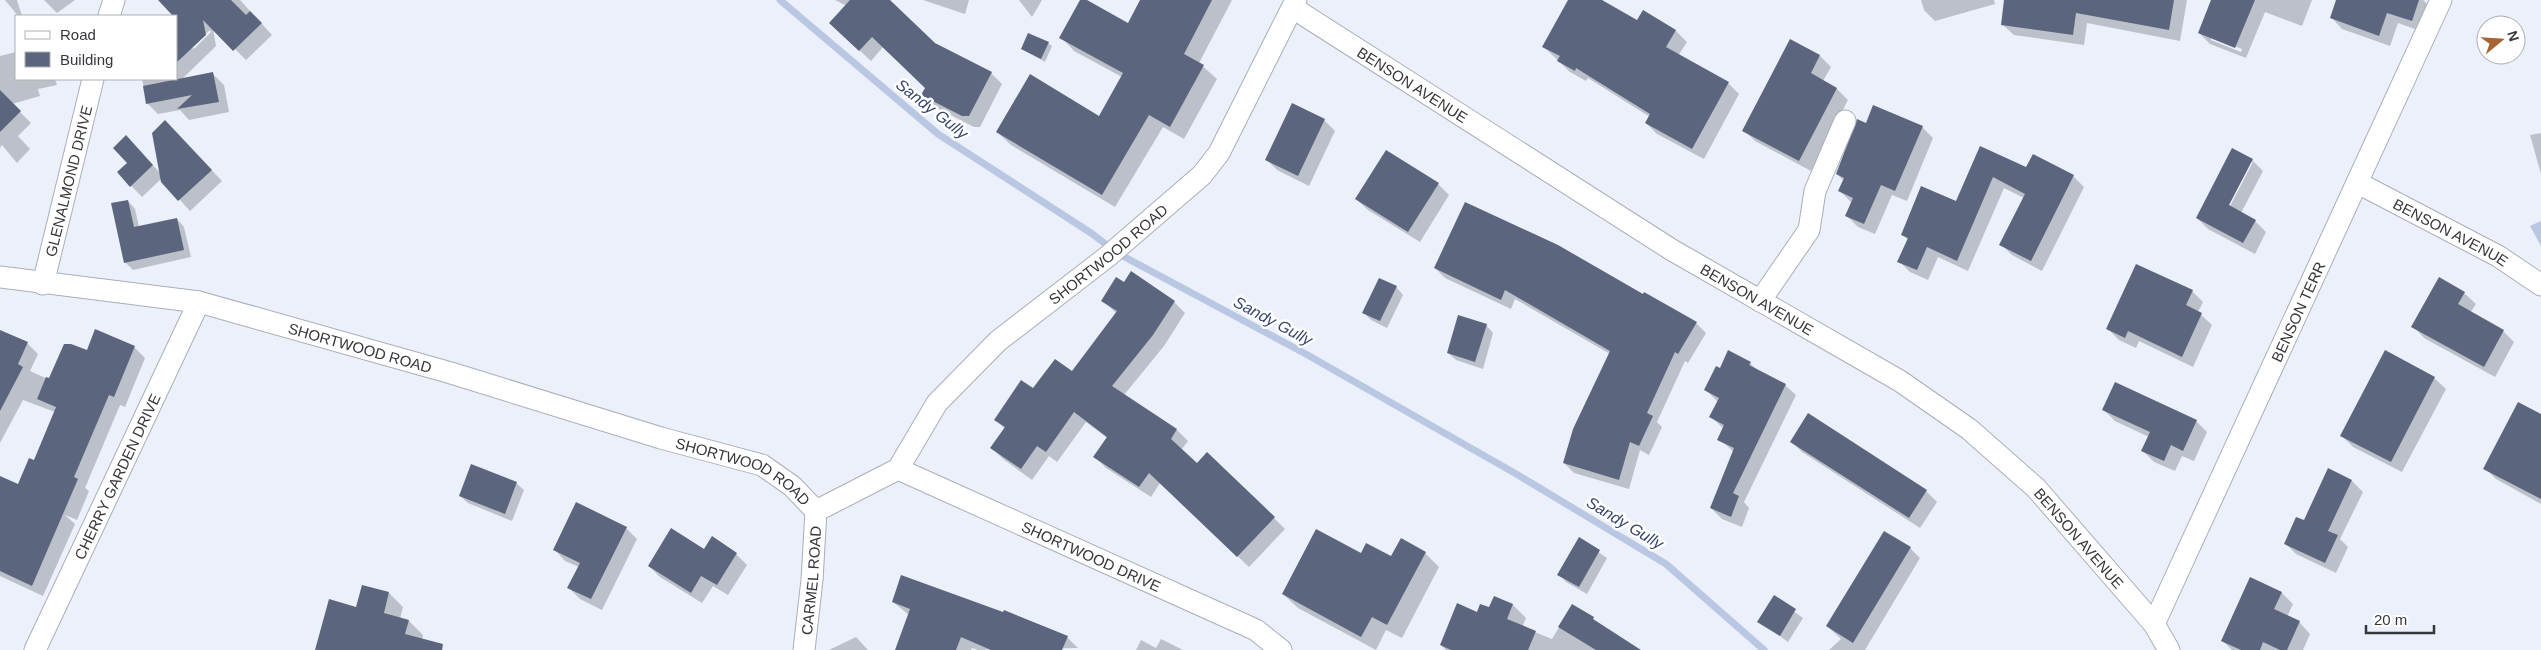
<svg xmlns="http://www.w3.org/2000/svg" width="2541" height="650" font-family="Arial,sans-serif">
  <rect width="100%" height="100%" fill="#ebf0fb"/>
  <polygon fill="#bac7e2" points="2541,221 2541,246 2530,226"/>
  <g fill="#0003" fill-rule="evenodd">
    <polygon points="5,0 17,0 22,16 18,16"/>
    <polygon points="44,0 75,0 57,13"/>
    <polygon points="170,0 195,0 211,18 216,46 181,80 213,74 224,85 229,112 189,120 180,110 158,114 147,103 142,79 176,79 176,51 195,48 211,32 210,30 193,46 176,16 164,5"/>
    <polygon points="221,0 240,0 272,35 246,60 235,49"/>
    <polygon points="835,0 887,0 935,44 991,73 1002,84 980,127 974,127 933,106 923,95 926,88 883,47 871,61 842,34 847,6"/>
    <polygon points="923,0 969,0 965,14"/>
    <polygon points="1019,0 1042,0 1032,17"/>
    <polygon points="1081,0 1129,24 1141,0 1232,0 1199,63 1217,79 1184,139 1163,127 1115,207 1011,145 997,132 1100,118 1122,77 1074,51 1061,37"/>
    <polygon points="1569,0 1599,0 1638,21 1643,12 1676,31 1687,42 1678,56 1728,83 1739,94 1704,159 1657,134 1646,123 1650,117 1588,78 1586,81 1570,72 1544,47"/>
    <polygon points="1921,0 1994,0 1995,4 1935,21 1924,10"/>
    <polygon points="2006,0 2187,0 2180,41 2087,23 2084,45 2014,35 2002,24"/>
    <path d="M2212,0H2312L2302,26L2265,12L2246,58L2210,44L2199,33ZM2211,37L2242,49L2241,52L2211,40Z"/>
    <polygon points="2338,0 2423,0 2431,8 2423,32 2398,23 2390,46 2342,29 2331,17"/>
    <polygon points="1791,40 1820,56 1831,67 1823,81 1837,89 1848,100 1811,171 1755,141 1744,130"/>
    <polygon points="1048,43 1052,46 1045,62 1022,49"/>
    <polygon points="16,52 16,79 55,79 57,85 38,89 40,96 12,104 31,123 18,136 30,149 17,163 2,145 0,148 0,56"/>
    <polygon points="1324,120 1335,131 1309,186 1277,170 1266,159"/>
    <polygon points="1922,127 1933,138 1907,201 1892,195 1875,234 1858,227 1847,216 1852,203 1840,191 1844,181 1837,174"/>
    <polygon points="176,133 222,181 190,211 161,179 142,197 118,172 128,163 137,148 161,174"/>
    <polygon points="2541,133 2541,174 2530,135"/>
    <polygon points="1980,148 2027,169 2073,176 2084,187 2042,271 2012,255 2001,244 2024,198 2004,188 1968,271 1938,257 1928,280 1910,272 1899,261 1908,240 1902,234 1956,203"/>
    <path d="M2233,150L2252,160L2263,171L2241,213L2255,221L2266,232L2255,254L2208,229L2197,218ZM2250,162H2253L2227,212L2225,210Z"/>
    <polygon points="1438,184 1449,195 1420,242 1368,210 1356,199"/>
    <polygon points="128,201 135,209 139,227 177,219 184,227 191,257 133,270 125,262"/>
    <polygon points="1435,268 1643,296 1696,323 1706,333 1688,363 1685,361 1657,422 1662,427 1649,455 1640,450 1629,489 1574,473 1564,463 1610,354 1515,299 1511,309 1445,278"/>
    <polygon points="1396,287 1403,295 1387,328 1371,320 1364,313"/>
    <polygon points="2192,291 2203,302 2198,312 2212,325 2193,367 2139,341 2136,348 2119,340 2108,329"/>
    <polygon points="2464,293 2476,304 2470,313 2503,331 2514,342 2495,377 2424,338 2413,326"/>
    <polygon points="1102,300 1174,302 1185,313 1164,346 1124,395 1177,430 1188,441 1181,450 1197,465 1274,518 1285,529 1249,567 1160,483 1151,497 1106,468 1095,457 1107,438 1086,422 1057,462 1049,456 1032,480 1003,459 992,448 1005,429 996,420 1033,390 1072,373 1116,313"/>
    <polygon points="1486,325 1493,333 1483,369 1456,360 1448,353"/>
    <polygon points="0,331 27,343 38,354 30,371 50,380 87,352 134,347 145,358 125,407 120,405 85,488 89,491 77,520 65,515 75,524 43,596 0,576 0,499 61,512 35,462 55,412 23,400 0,443"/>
    <polygon points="1750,363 1759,372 1785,385 1796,395 1744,502 1749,508 1742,527 1722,519 1711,508 1734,452 1719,439 1724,429 1711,417 1718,402 1706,390 1720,369"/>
    <polygon points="2434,378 2446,389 2402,472 2353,447 2342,436"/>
    <polygon points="2104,410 2196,421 2207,432 2194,461 2182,456 2175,471 2154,462 2143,451 2149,437 2115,421"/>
    <polygon points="2541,415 2541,504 2496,479 2485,468"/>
    <polygon points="1791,441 1926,491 1937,502 1920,528 1802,452"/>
    <polygon points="2352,481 2363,492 2340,539 2348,547 2336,573 2296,554 2285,543 2304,521"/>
    <polygon points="516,483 524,490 512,521 468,503 460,496"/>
    <polygon points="626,528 637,539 602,610 580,599 569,588 579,567 565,561 554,549"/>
    <polygon points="1579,539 1607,558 1587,594 1566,582 1559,574"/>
    <polygon points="1910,548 1920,558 1865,650 1829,650 1841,639 1827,626"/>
    <polygon points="704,550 736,554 747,565 728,595 713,586 702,603 660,577 649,566"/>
    <polygon points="1425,553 1439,567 1402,638 1386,630 1376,650 1298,608 1283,594 1361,554 1392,558"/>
    <polygon points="2251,579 2282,593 2293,604 2287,617 2299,622 2310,634 2303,650 2232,650 2222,640"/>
    <polygon points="389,593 403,607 400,619 409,621 423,635 422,640 437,644 443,650 316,650 357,608"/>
    <polygon points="1774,597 1803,618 1788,642 1759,621"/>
    <polygon points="1494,598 1513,605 1526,618 1522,627 1552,639 1572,606 1636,650 1446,650 1441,645 1478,613 1490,609"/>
    <polygon points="893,602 1067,637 1078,648 978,650 972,648 971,650 897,650 909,615"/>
    <polygon points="856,637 868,650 829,650"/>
    <polygon points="1161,639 1183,650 1136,650 1141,640 1156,648"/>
  </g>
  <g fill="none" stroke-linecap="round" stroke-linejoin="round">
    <polyline stroke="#bac7e2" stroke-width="7" points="780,0 938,134 1091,233 1119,254 1304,353 1518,475 1666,564 1764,650"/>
  </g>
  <g fill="#5b667e">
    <polygon points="158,0 231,0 246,15 250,11 262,23 233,51 203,20 206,35 176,63 176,16 173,16"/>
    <polygon points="850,0 890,0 935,43 992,72 969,116 962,116 921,95 925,88 872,37 859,51 829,23"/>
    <polygon points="1080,0 1087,0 1128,23 1140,0 1212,0 1184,54 1204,65 1170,127 1149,115 1102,195 996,132 1030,74 1099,116 1123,73 1059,38"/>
    <polygon points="1568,0 1602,0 1637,20 1643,10 1676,30 1666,47 1729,82 1692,149 1645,123 1650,114 1576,68 1575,71 1557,61 1560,56 1542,47"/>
    <polygon points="2004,0 2174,0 2169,30 2076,13 2073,35 2001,25"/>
    <polygon points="2211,0 2255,0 2235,48 2198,33"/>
    <polygon points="2336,0 2419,0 2412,21 2387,13 2379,36 2330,18"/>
    <polygon points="1028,33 1049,42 1041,59 1021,49"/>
    <polygon points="1790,39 1820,55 1811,73 1837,88 1799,161 1742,131"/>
    <polygon points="213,72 219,102 177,109 192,95 146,104 143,86"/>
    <polygon points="0,90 21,111 0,132"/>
    <polygon points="1292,103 1325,119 1298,176 1265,160"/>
    <polygon points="1873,105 1923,126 1895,191 1881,185 1864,224 1845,216 1853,198 1838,191 1844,178 1836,174 1857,119 1866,123"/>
    <polygon points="165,120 212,170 178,201 161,182 152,133"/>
    <polygon points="126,135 153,165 130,187 117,172 127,163 113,148"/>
    <polygon points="1980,146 2026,167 2033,154 2074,175 2031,261 1999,245 2025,194 1993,177 1957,261 1927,247 1917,270 1897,262 1908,238 1901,235 1921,186 1956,201"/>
    <polygon points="2232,148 2253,159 2229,205 2256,220 2243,243 2196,218"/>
    <polygon points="1386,150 1439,183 1408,232 1355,199"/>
    <polygon points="128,200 134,227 177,218 184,250 124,263 111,203"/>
    <polygon points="1465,202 1558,245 1643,294 1644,292 1697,322 1678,354 1675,352 1647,413 1653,416 1639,446 1630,442 1619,480 1563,463 1573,429 1610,351 1505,290 1501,300 1434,268"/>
    <polygon points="2136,264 2193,290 2186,305 2202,313 2182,357 2128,331 2125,338 2106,329"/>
    <polygon points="1131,271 1175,301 1153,335 1112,386 1177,429 1171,439 1197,463 1207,452 1275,517 1237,557 1149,473 1139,487 1093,457 1107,437 1074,412 1046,452 1037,446 1021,469 990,448 1005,427 994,420 1021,380 1033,388 1055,359 1072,371 1117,311 1101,301 1116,277 1124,282"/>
    <polygon points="2439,277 2465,292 2458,304 2504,330 2484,367 2411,327"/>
    <polygon points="1379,278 1397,286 1380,321 1362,313"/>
    <polygon points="1458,315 1487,324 1475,362 1447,353"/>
    <polygon points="95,329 135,346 114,397 109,395 74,477 78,479 32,586 0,571 0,476 18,484 29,458 34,460 56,407 37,399 46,377 49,378 64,344 71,344 87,350"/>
    <polygon points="0,330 28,342 18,364 23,367 0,411"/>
    <polygon points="1728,350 1751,362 1749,365 1786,384 1733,493 1739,496 1731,517 1710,508 1734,448 1717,440 1724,425 1709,417 1719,398 1704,390 1716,366 1720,368"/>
    <polygon points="2385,350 2435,377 2391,462 2340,436"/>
    <polygon points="2115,382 2197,420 2183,451 2171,445 2164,461 2141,451 2150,432 2102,410"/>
    <polygon points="2518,402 2541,414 2541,499 2483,469"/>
    <polygon points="1808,413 1927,490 1909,518 1790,442"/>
    <polygon points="471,464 517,482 505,514 459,496"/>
    <polygon points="2328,468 2352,480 2328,531 2338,535 2325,563 2284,544 2296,517 2304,520"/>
    <polygon points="576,502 627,527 591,599 567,588 580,563 553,550"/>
    <polygon points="671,528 704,549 712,536 737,553 717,585 701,576 691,593 648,566"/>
    <polygon points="1316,529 1361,553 1366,543 1391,556 1401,538 1426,552 1387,625 1372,617 1361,637 1282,594"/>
    <polygon points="1884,531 1911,547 1853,643 1826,626"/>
    <polygon points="1579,537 1600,550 1579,587 1557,575"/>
    <polygon points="901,575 1003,612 1004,610 1068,636 1062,650 991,650 961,637 956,650 895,650 910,609 892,602"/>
    <polygon points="2250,577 2282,592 2274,609 2300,621 2287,650 2280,650 2263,642 2260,650 2241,650 2221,641"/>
    <polygon points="362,585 389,592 384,613 409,620 405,634 443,644 442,650 315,650 329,599 356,607"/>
    <polygon points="1774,595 1796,609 1780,636 1757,622"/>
    <polygon points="1494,596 1513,604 1507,619 1536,631 1528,650 1451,650 1440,645 1457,603 1477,612 1480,604 1489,607"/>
    <polygon points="1572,604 1594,617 1593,619 1641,650 1596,650 1558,627"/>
  </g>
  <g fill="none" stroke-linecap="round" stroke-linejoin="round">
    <g stroke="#a9aeb8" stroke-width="23">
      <g id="street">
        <path id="s1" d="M1293,8L1672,250L1900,381L1969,429L2036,488L2154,624L2169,650"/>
        <polyline points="109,16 114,0"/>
        <path id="s2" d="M2358,183L2498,256L2541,285"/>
        <path id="s3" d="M0,277L199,302L451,373L661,438L762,465L792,486L816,511L898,469L937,403L998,341L1107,257L1202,175L1219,153L1296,0"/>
        <path id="s4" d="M43,284L93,79"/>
        <polyline points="1760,301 1809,230 1815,191 1845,121"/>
        <path id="s5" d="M898,469L1256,630L1281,650"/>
        <path id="s6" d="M2154,624L2441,0"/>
        <path id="s7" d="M35,650L199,302"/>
        <path id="s8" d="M804,650L812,580L816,511"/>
      </g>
    </g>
    <use href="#street" stroke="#fff" stroke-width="21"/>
  </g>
  <g text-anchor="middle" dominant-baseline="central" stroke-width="5" stroke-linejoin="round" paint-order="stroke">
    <g font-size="15" fill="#35373b" stroke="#fff">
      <text stroke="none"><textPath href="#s1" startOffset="142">BENSON AVENUE</textPath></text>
      <text stroke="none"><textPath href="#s4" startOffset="106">GLENALMOND DRIVE</textPath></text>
      <text stroke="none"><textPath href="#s2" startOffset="105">BENSON AVENUE</textPath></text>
      <text stroke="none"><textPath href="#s3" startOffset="1254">SHORTWOOD ROAD</textPath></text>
      <text stroke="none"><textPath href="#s1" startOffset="548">BENSON AVENUE</textPath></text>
      <text stroke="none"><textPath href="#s6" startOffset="344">BENSON TERR</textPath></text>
      <text stroke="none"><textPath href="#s3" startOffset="368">SHORTWOOD ROAD</textPath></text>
      <text stroke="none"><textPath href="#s3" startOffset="772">SHORTWOOD ROAD</textPath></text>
      <text stroke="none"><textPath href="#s7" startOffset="192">CHERRY GARDEN DRIVE</textPath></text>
      <text stroke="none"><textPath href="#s1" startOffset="952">BENSON AVENUE</textPath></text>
      <text stroke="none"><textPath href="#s5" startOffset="212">SHORTWOOD DRIVE</textPath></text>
      <text stroke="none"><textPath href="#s8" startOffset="70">CARMEL ROAD</textPath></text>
    </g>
    <g font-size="16" font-style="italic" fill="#36466e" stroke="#fff">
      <text transform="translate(932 109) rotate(38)">Sandy Gully</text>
      <text transform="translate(1273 321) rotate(28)">Sandy Gully</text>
      <text transform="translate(1625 523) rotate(31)">Sandy Gully</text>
    </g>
  </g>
  <rect x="15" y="15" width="162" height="65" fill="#ffffff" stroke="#aeafb1"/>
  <rect x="25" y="31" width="25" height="8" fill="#ffffff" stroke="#aeafb1"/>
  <text x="60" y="40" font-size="15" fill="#35373b">Road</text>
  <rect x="25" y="52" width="25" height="15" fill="#5b667e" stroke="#aeafb1"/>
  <text x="60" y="65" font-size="15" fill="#35373b">Building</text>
  <g transform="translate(2501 40) rotate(72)"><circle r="24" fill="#ffffff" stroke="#aeafb1"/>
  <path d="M0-4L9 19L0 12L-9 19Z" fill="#a76333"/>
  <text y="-8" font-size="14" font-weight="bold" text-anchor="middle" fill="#35373b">N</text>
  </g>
  <path d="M2366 625v8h68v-8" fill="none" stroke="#35373b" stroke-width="2.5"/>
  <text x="2374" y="625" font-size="15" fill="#35373b" stroke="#ffffff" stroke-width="4" paint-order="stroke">20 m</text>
</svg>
